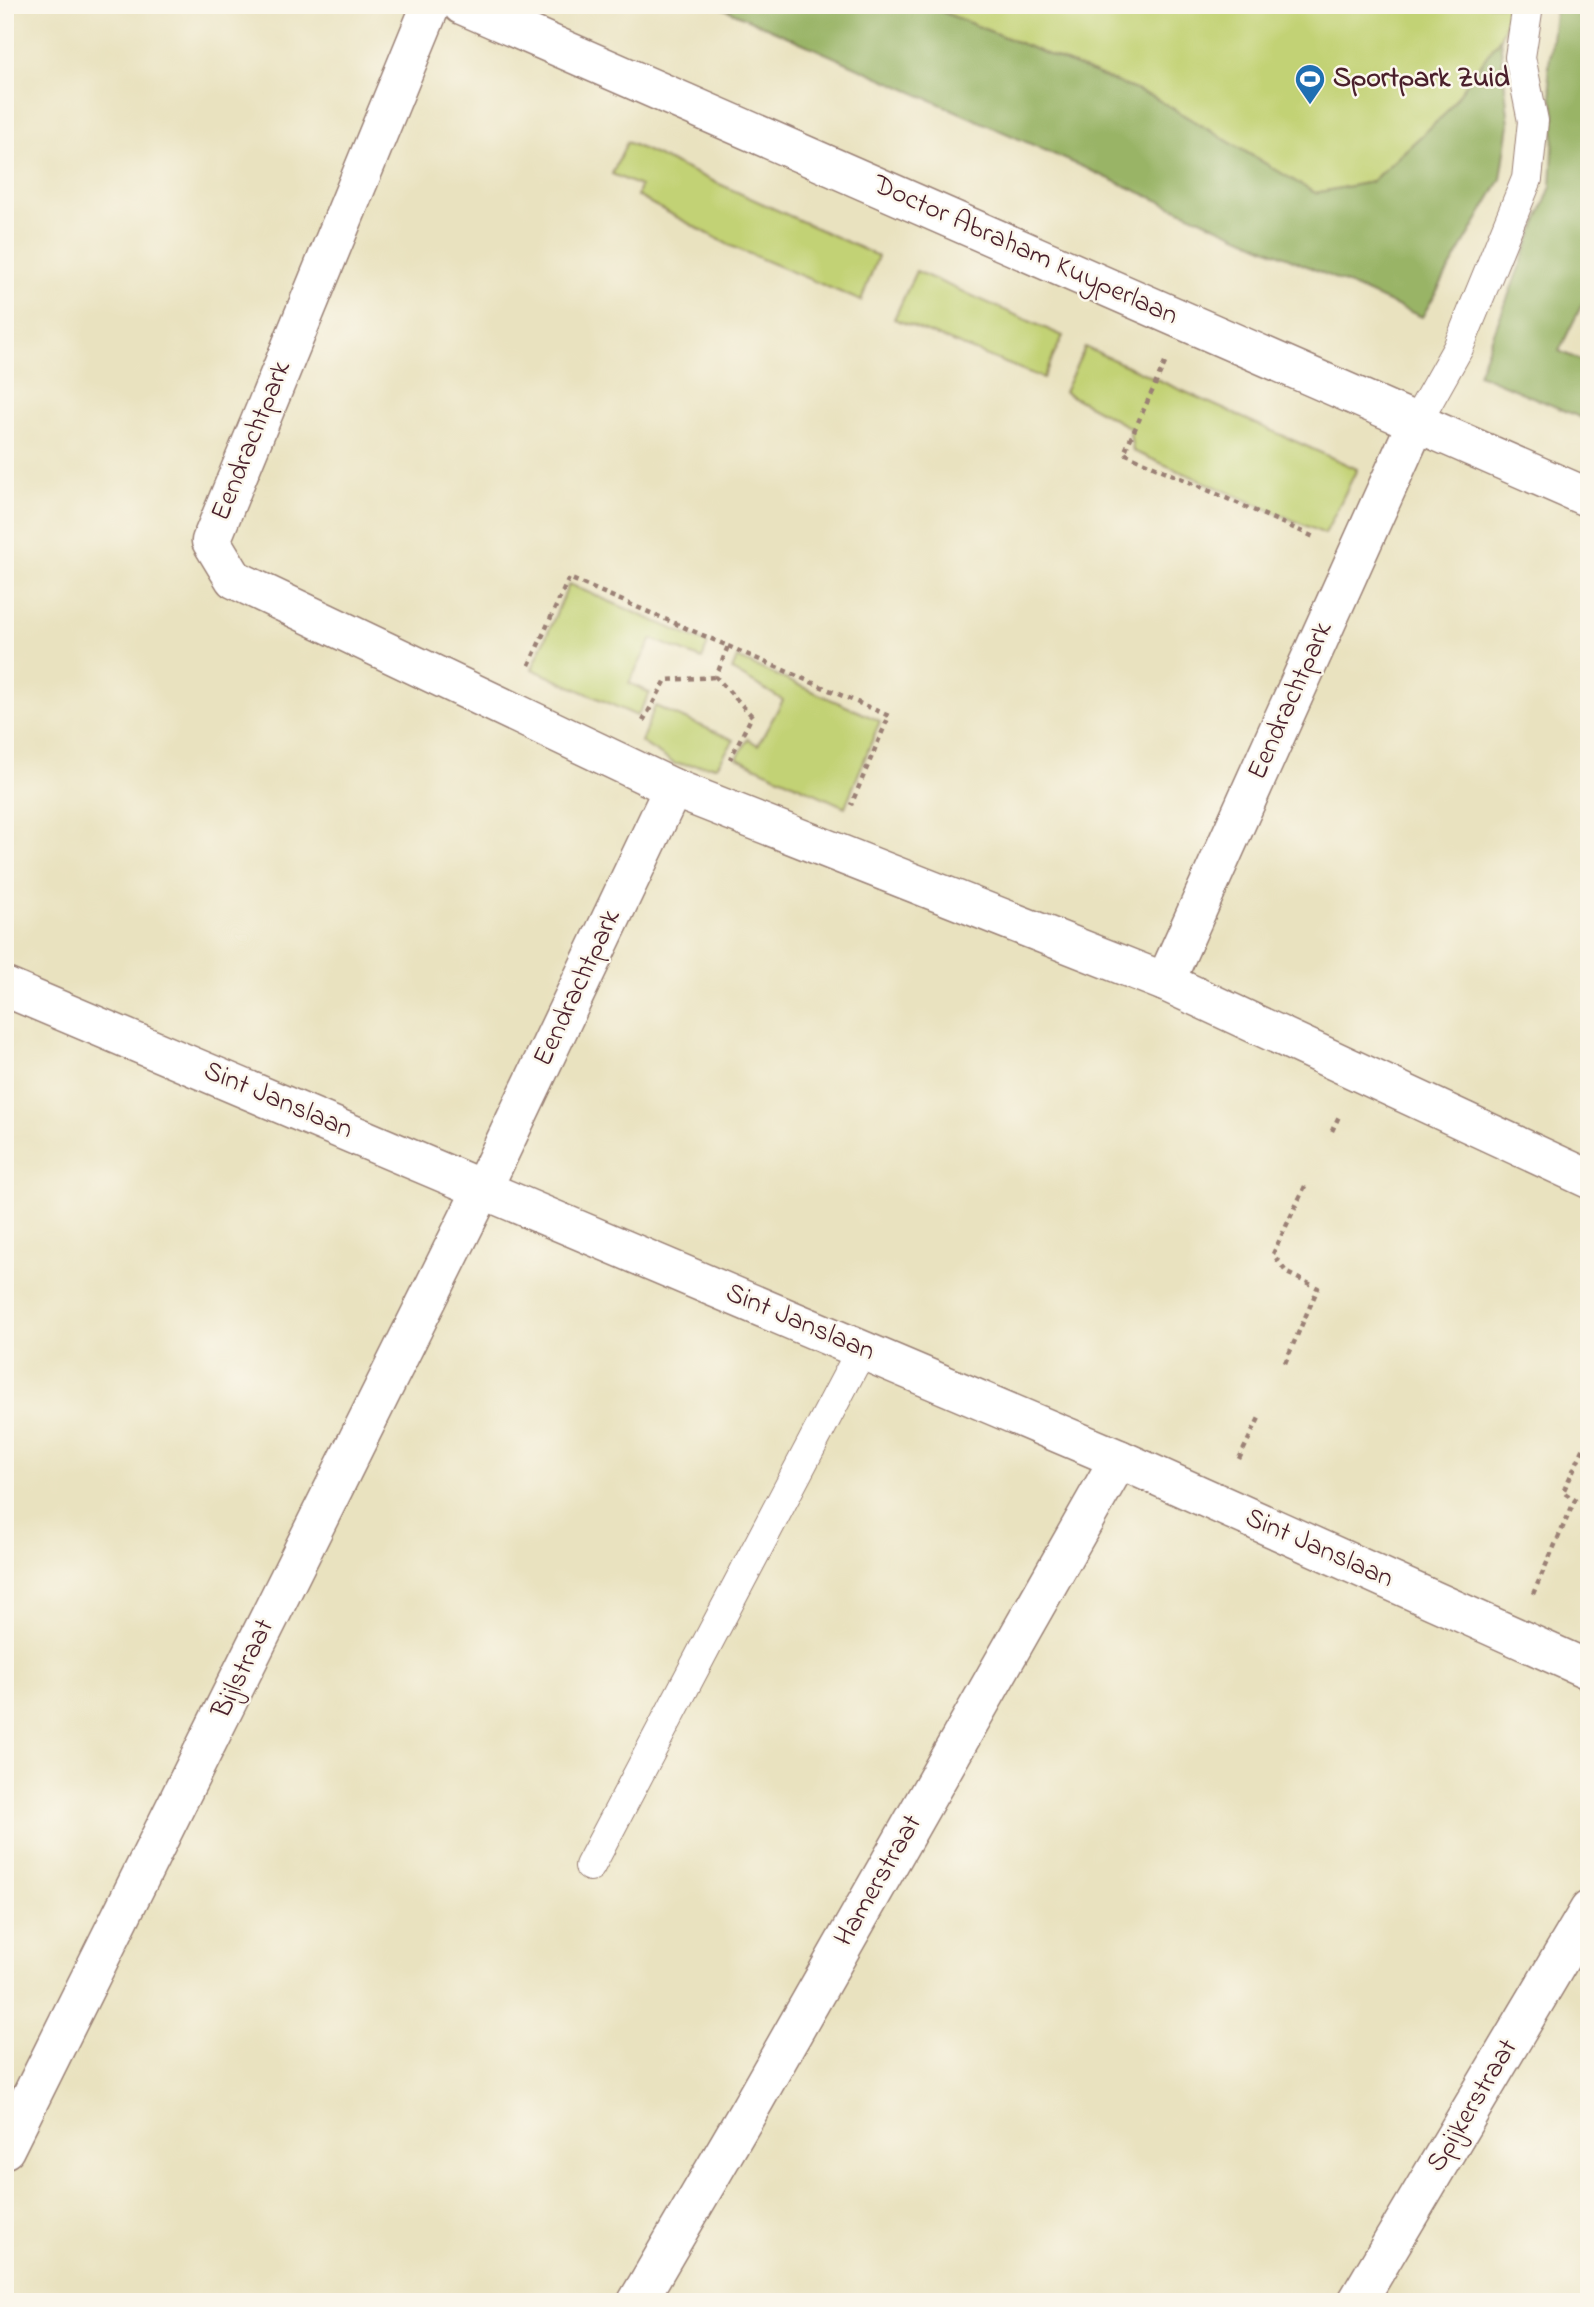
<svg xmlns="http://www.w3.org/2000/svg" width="1594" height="2307" font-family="'Indie Flower',sans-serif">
  <rect width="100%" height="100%" fill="#fbf7ec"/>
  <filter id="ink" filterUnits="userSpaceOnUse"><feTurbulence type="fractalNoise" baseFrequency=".0143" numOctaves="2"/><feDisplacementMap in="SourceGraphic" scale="14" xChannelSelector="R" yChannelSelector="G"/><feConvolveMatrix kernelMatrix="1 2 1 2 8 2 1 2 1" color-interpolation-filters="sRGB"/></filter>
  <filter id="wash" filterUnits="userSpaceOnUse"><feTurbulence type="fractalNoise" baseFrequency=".00686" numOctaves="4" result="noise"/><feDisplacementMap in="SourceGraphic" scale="28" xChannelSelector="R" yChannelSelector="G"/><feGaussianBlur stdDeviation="1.57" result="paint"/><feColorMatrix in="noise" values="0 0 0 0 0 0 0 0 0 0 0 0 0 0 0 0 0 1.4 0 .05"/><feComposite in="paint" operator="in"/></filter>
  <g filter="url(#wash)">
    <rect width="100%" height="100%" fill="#e9e2bf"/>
    <g fill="#c2d274" stroke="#867850" stroke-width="2">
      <polygon points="925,5 1511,5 1500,38 1444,115 1371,182 1315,193 1153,97"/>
      <polygon points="627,142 878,256 861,301 731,246 637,196 640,186 612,174"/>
      <polygon points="916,271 1063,336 1043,378 894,319"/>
      <polygon points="1085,347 1357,469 1325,534 1133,451 1129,427 1064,392"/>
      <polygon points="569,584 708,644 702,659 652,639 629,683 650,693 637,716 532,669"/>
      <polygon points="737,658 880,721 845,807 737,758 748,739 758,745 783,700 732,670"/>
      <polygon points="655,706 734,740 717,766 675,764 641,742"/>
    </g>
    <g fill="#99b466" stroke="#726a48" stroke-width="2">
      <polygon points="716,5 925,5 1153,97 1315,193 1371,182 1444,115 1500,38 1509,124 1501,179 1422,317"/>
      <polygon points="1556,5 1589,5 1589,290 1559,351 1589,364 1589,421 1478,374 1551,186 1555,116 1548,73"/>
    </g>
  </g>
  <g filter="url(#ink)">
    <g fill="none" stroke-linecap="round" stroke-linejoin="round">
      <g stroke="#9a8075" stroke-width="32">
        <g id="lane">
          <polyline points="1417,421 1458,348 1527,179 1533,121 1520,57 1528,5"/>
          <polyline points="590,1866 862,1349"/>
        </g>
      </g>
      <g stroke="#9a8075" stroke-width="41">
        <g id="street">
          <polyline points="431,5 211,541 234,579 673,788 1165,982 1589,1179"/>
          <polyline points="462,5 1589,498"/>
          <polyline points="1165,982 1417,421"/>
          <polyline points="5,987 1119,1459 1589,1670"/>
          <polyline points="5,2149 483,1188 673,788"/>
          <polyline points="637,2302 748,2112 1119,1459"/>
          <polyline points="1357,2302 1589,1910"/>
        </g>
      </g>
      <g stroke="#9a8075" stroke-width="4.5" stroke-dasharray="5 5" stroke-linecap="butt">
        <polyline points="1165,363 1124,453 1314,537"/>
        <polyline points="728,646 889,716 851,805"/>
        <polyline points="529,665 569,578 728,646 716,677 752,716 730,759"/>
        <polyline points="643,721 666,680 716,677"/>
        <polyline points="1332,1131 1340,1114"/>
        <polyline points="1285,1363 1318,1288 1287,1273 1273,1254 1306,1184"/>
        <polyline points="1239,1459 1260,1416"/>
        <polyline points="1533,1594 1575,1500 1563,1492 1589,1437"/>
      </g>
      <use href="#lane" stroke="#fff" stroke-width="30"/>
      <use href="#street" stroke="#fff" stroke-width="38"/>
    </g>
  </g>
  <defs>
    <g id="stadium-pin" transform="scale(1.575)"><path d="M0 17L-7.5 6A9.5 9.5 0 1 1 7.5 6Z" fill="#1f6fb2" stroke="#fbf7ec"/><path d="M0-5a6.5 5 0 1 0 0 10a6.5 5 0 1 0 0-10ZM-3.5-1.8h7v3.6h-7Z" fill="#fff"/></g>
  </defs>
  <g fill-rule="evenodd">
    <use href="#stadium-pin" x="1310" y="79"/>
  </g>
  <g text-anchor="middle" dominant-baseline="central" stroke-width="5" stroke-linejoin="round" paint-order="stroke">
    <g font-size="28" font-weight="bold" fill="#4a1f2b" stroke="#fbf7ec" text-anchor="start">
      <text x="1333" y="79">Sportpark Zuid</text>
    </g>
    <g font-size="28" fill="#4a1f2b" stroke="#fbf7ec">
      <text transform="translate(1025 251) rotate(24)">Doctor Abraham Kuyperlaan</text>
      <text transform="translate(252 441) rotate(-68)">Eendrachtpark</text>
      <text transform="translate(1291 701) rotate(-66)">Eendrachtpark</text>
      <text transform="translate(578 988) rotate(-65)">Eendrachtpark</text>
      <text transform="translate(278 1101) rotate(23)">Sint Janslaan</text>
      <text transform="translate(800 1323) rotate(23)">Sint Janslaan</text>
      <text transform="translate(1319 1549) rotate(24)">Sint Janslaan</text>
      <text transform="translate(244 1669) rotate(-64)">Bijlstraat</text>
      <text transform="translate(879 1881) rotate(-60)">Hamerstraat</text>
      <text transform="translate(1473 2106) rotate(-59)">Spijkerstraat</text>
    </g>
  </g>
  <rect width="1594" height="2307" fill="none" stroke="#fbf7ec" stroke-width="28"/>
</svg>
